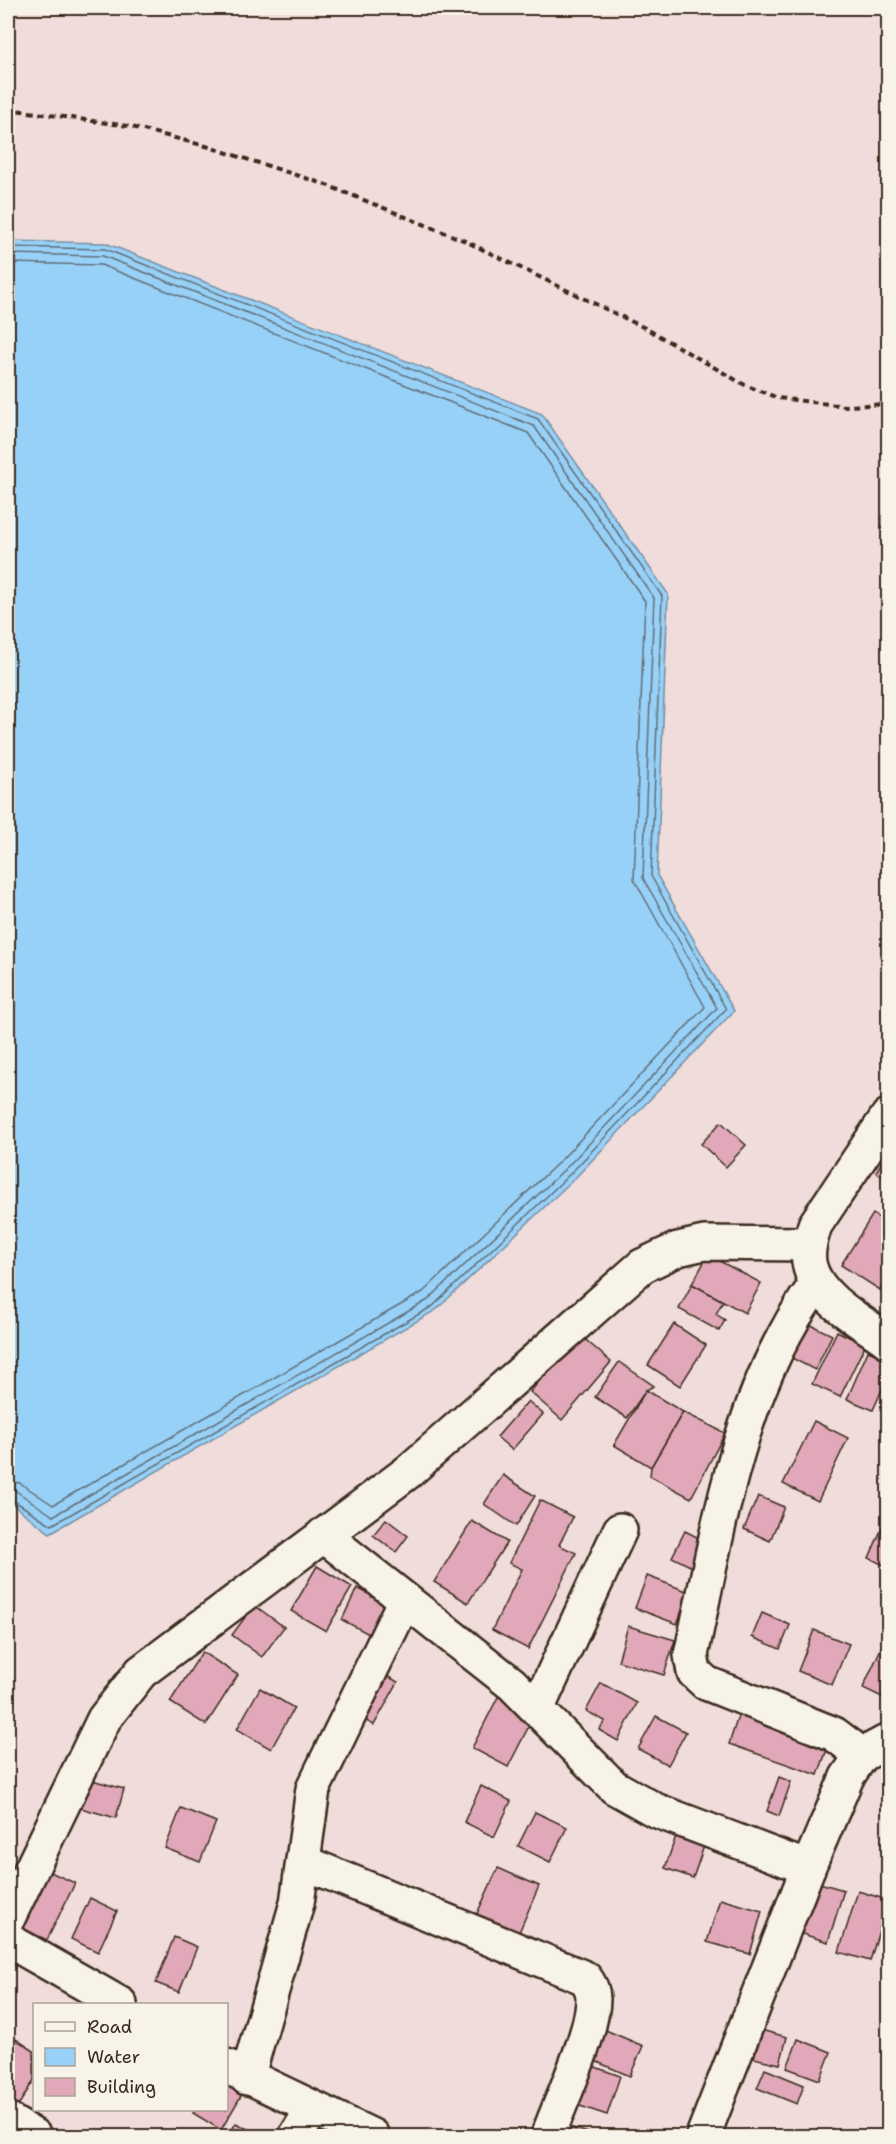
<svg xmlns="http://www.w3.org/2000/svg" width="896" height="2144" font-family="'Shantell Sans',sans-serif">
  <rect width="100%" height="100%" fill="#f0dcda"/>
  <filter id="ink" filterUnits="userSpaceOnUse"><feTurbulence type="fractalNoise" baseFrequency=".0167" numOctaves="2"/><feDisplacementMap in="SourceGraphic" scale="12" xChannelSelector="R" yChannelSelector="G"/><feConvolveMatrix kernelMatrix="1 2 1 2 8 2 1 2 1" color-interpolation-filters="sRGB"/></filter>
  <g filter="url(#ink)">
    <polygon fill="#98d1f8" stroke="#738ea1" stroke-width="1.5" points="8,241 105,243 542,414 668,594 657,875 734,1011 577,1176 436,1310 50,1533 8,1501"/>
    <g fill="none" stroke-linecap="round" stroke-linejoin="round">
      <g stroke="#606d75" stroke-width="1.5">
        <polyline points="8,247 105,249 538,419 662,596 651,876 726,1009 572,1172 433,1306 52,1525 8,1497"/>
        <polyline points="8,254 103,256 534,426 654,598 643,878 717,1008 567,1167 428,1300 53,1516 16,1491 8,1490"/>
        <polyline points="8,263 101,265 528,433 645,601 634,879 705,1007 561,1160 423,1292 53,1505 20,1483 8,1481"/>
      </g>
    </g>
    <g fill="#e0a8b8" stroke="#3b2a1e" stroke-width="1.5">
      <polygon points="721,1122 746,1145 726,1167 701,1144"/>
      <polygon points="888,1151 888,1181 876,1172"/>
      <polygon points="873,1214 888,1224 888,1275 880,1290 841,1265"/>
      <polygon points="708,1255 761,1283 745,1313 692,1284"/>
      <polygon points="888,1275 888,1296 880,1290"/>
      <polygon points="692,1284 723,1301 716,1314 725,1320 719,1331 679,1309"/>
      <polygon points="801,1320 832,1335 815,1370 784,1354"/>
      <polygon points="674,1324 706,1345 680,1386 648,1365"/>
      <polygon points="837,1331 865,1345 840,1397 812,1384"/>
      <polygon points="579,1334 611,1362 562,1420 530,1392"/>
      <polygon points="868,1351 888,1359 888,1376 873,1410 847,1399"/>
      <polygon points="619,1362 654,1386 646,1390 627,1418 595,1397"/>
      <polygon points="646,1390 683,1412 651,1467 614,1445"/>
      <polygon points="528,1401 543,1414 512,1450 497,1437"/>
      <polygon points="683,1412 725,1433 691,1498 650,1476 651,1467"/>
      <polygon points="814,1421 848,1438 818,1501 783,1484"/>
      <polygon points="503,1475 535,1496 516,1526 484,1504"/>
      <polygon points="758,1496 784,1507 770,1541 744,1529"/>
      <polygon points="540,1500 573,1517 559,1545 576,1553 528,1649 492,1630 522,1569 509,1563"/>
      <polygon points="888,1514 888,1567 869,1558"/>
      <polygon points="386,1519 408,1536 396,1552 373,1535"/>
      <polygon points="472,1521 507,1542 468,1603 434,1582"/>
      <polygon points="685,1531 705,1541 692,1567 672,1557"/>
      <polygon points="317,1566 352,1587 326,1631 291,1611"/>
      <polygon points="647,1576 689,1592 677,1624 635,1608"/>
      <polygon points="357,1588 387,1603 371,1635 342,1620"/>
      <polygon points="254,1605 284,1627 262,1657 232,1635"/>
      <polygon points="762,1613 790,1625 780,1649 752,1637"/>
      <polygon points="628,1626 675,1640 664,1675 618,1661"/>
      <polygon points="814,1630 849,1644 832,1685 798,1671"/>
      <polygon points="887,1635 888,1681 882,1697 863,1688"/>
      <polygon points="202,1652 238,1675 206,1725 170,1702"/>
      <polygon points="378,1671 398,1682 374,1725 354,1715"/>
      <polygon points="601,1683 637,1703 618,1741 599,1730 605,1721 586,1711"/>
      <polygon points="260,1688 294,1708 271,1749 237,1729"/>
      <polygon points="499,1695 535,1714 508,1767 472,1748"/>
      <polygon points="742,1704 832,1735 818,1775 729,1744"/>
      <polygon points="656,1716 686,1732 668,1765 638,1749"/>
      <polygon points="779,1777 791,1782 779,1816 767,1811"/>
      <polygon points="85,1778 124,1789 116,1818 77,1807"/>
      <polygon points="481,1786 511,1801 494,1837 464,1822"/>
      <polygon points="181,1808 216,1822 200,1862 165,1848"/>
      <polygon points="535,1812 567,1827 550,1862 518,1846"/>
      <polygon points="676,1836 704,1846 693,1878 665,1868"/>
      <polygon points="498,1868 539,1886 517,1937 475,1918"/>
      <polygon points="48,1871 75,1883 47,1940 21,1928"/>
      <polygon points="809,1880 844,1890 828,1942 793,1931"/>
      <polygon points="858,1891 888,1900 870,1961 839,1952"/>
      <polygon points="90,1898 117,1911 98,1952 71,1939"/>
      <polygon points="720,1899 762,1911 750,1954 707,1942"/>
      <polygon points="174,1937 197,1947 179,1992 156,1983"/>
      <polygon points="601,2028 643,2046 630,2076 588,2058"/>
      <polygon points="761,2030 787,2037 780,2064 754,2058"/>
      <polygon points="8,2034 34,2051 34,2080 18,2106 8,2099"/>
      <polygon points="798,2039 831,2052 820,2080 787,2068"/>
      <polygon points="587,2064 620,2076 607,2115 574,2104"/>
      <polygon points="765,2069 804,2085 797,2104 757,2088"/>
      <polygon points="226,2072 248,2084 221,2130 193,2113 195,2110 226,2110"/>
      <polygon points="236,2123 261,2136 228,2136"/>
      <polygon points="560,2124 595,2135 595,2136 556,2136"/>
    </g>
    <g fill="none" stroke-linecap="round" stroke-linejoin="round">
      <g stroke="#3b2a1e" stroke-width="38">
        <g id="minor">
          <path d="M888,1116L815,1225C811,1238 806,1253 810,1267C819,1300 863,1322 888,1341"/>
          <path d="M817,1283C738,1390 719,1528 691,1655L694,1672L706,1683L834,1734L862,1755"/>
          <polyline points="323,1535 512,1684 614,1787 655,1810 808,1868"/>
          <polyline points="538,1707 620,1530"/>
          <path d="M303,1862L585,1978C591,1985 593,1991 593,1999C593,2033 560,2102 548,2136"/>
          <polyline points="8,1918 104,1719 141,1672 408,1472 642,1266 678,1249 704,1243 809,1244"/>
          <polyline points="247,2078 297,1903 313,1789 405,1600"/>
          <polyline points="8,2120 34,2136"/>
          <polyline points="296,2136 313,2108"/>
        </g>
      </g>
      <g stroke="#3b2a1e" stroke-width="38">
        <g id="major">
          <polyline points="8,1940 120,2004"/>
          <polyline points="226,2066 372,2136"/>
          <polyline points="703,2136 808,1868 847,1777 862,1755 888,1741"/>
        </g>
      </g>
      <polyline stroke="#3b2a1e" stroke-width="4" stroke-dasharray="6 4.5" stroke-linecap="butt" points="8,109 128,126 206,146 324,184 463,240 645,328 745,385 778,398 845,406 888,404"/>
      <use href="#minor" stroke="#f7f3e8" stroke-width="33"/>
      <use href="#major" stroke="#f7f3e8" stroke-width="33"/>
    </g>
  </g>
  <rect width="896" height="2144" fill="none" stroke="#f7f3e8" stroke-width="30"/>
  <rect x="15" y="15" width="866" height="2114" fill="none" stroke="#3b2a1e" stroke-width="2" filter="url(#ink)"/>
  <rect x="33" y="2003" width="195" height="108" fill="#f7f3e8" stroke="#aca397" stroke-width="1.5"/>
  <rect x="45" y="2022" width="30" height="9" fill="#f7f3e8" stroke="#aca397" stroke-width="1.5"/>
  <text x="87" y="2033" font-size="18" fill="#3b2a1e">Road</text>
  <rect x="45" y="2048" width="30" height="18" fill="#98d1f8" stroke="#aca397" stroke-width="1.5"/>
  <text x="87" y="2063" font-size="18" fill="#3b2a1e">Water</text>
  <rect x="45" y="2078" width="30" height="18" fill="#e0a8b8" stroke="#aca397" stroke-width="1.5"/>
  <text x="87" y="2093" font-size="18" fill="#3b2a1e">Building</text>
</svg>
